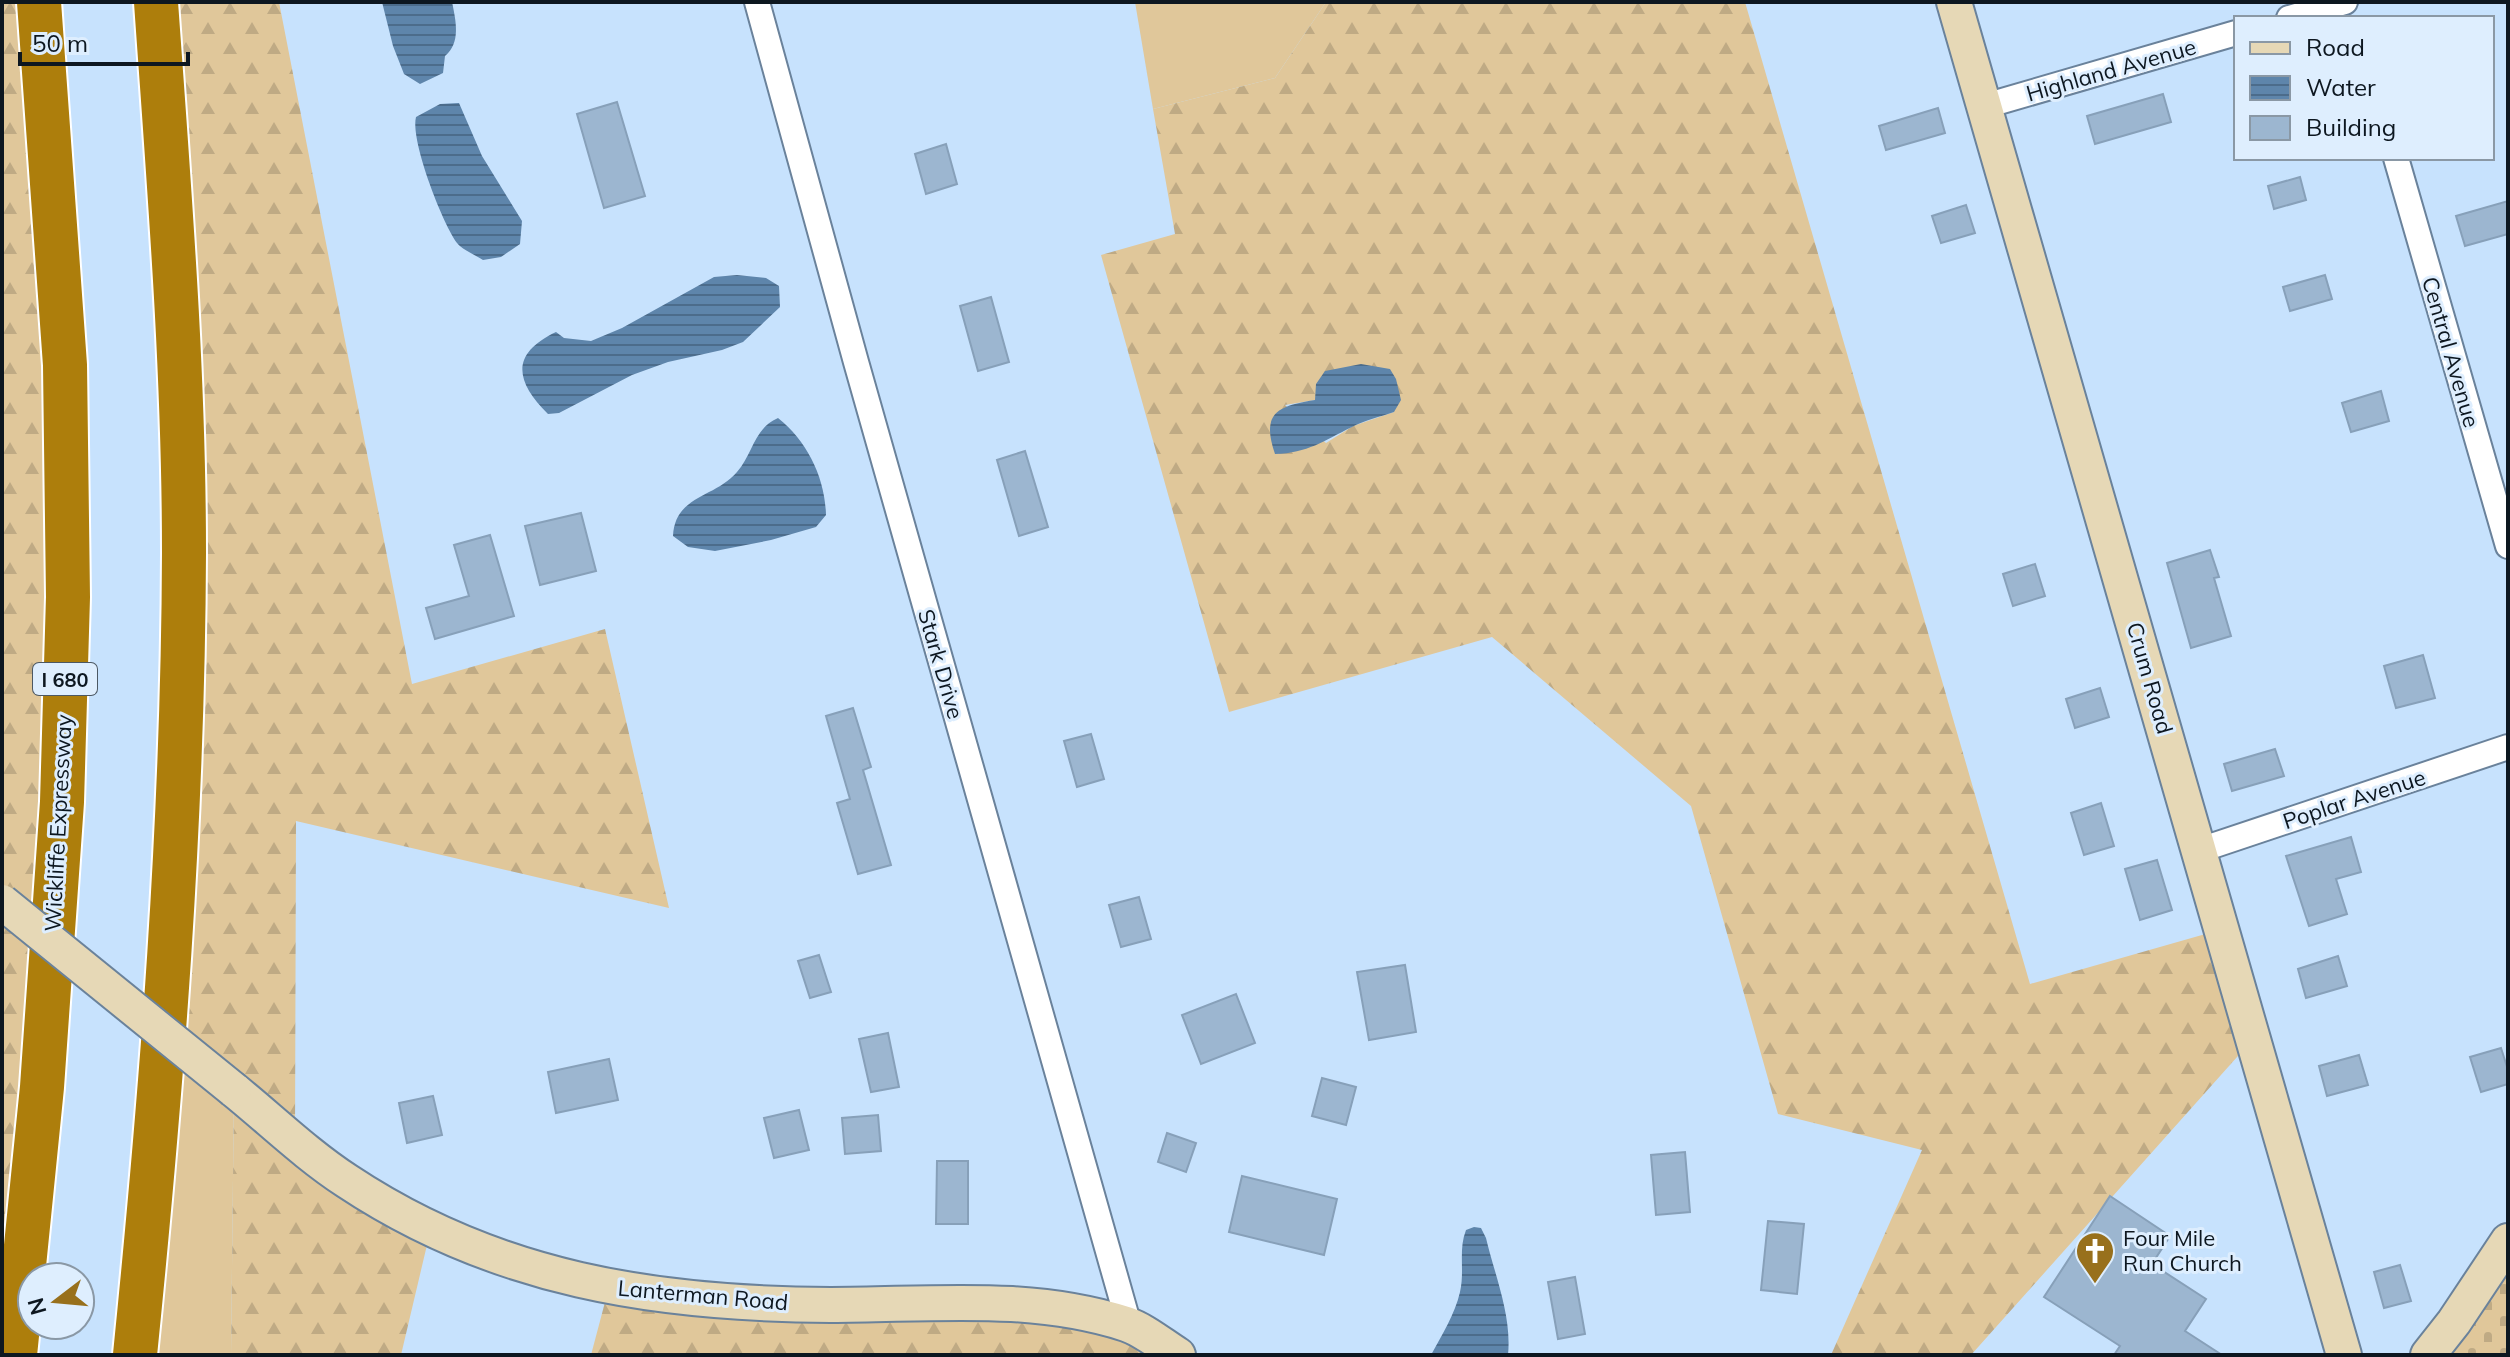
<svg xmlns="http://www.w3.org/2000/svg" width="2510" height="1357" font-family="Mulish,sans-serif">
  <defs>
    <pattern id="forest-firs" width="22" height="20" patternUnits="userSpaceOnUse" patternTransform="scale(2)"><rect width="22" height="20" fill="#e0c79a"/><path d="M5 1l3.5 6h-7zM16 11l3.5 6h-7z" fill="#bfaa84"/></pattern>
    <pattern id="cemetery-stones" width="16" height="16" patternUnits="userSpaceOnUse" patternTransform="scale(2)"><rect width="16" height="16" fill="#e0c79a"/><path d="M2 7V4a2 2 0 0 1 4 0v3zM10 15v-3a2 2 0 0 1 4 0v3z" fill="#bfaa84"/></pattern>
    <pattern id="water-rules" width="6" height="5" patternUnits="userSpaceOnUse" patternTransform="scale(2)"><rect width="6" height="5" fill="#5e85ab"/><path d="M0 2.5h6" fill="none" stroke="#4c6c8b"/></pattern>
  </defs>
  <rect width="100%" height="100%" fill="#c7e2fd"/>
  <g fill="#e0c79a">
    <polygon points="1135,2 1326,2 1275,78 1153,109"/>
    <polygon points="163,1033 234,1090 231,1355 135,1355"/>
  </g>
  <g fill="url(#forest-firs)" fill-rule="evenodd">
    <polygon points="2,2 39,2 62,802 2,1355"/>
    <polygon points="156,2 279,2 412,684 605,629 669,908 296,821 295,1140 431,1228 401,1355 231,1355 234,1090 163,1033 177,858"/>
    <path d="M1326,2H1745L2030,984L2223,929L2254,1038L1971,1355H1831L1922,1150L1778,1114L1691,806L1492,637L1229,712L1101,255L1175,234L1153,109L1275,78ZM1315,400L1394,412L1353,426L1326,443L1285,405Z"/>
    <polygon points="609,1287 1012,1303 1178,1355 591,1355"/>
  </g>
  <polygon fill="url(#cemetery-stones)" points="2508,1241 2508,1355 2428,1355"/>
  <g fill="url(#water-rules)">
    <path d="M382,2H452C456,21 461,43 445,56L443,73L420,84L404,74L393,46Z"/>
    <path d="M459,103L482,156L522,221L520,244L501,257L483,260C475,255 463,250 457,243C442,222 410,140 416,117L440,104Z"/>
    <path d="M737,275L766,278L779,286L780,307L743,342L722,350L668,362L632,375L559,413L548,414C515,381 510,354 556,332L564,338L591,341L622,328L714,277Z"/>
    <path d="M1361,364L1390,369L1396,379L1401,400L1394,412C1380,417 1365,420 1352,427C1323,441 1308,453 1275,454C1261,413 1277,406 1315,400L1316,384L1325,371Z"/>
    <path d="M778,418C807,441 825,477 826,515L816,527L771,540L715,551L688,547L673,536C675,495 715,498 737,472C753,454 754,428 778,418Z"/>
    <path d="M1474,1227L1481,1228L1486,1238C1495,1276 1512,1316 1508,1355H1431C1442,1335 1455,1314 1460,1292C1465,1271 1458,1250 1466,1230Z"/>
  </g>
  <g fill="#9cb6d0" stroke="#87a0b9" stroke-width="2">
    <polygon points="2163,94 2171,122 2095,144 2087,116"/>
    <polygon points="617,102 645,196 604,208 577,114"/>
    <polygon points="1938,108 1945,133 1886,150 1879,126"/>
    <polygon points="946,144 957,184 926,194 915,154"/>
    <polygon points="2300,177 2306,200 2274,209 2268,186"/>
    <polygon points="2508,201 2508,234 2465,246 2456,216"/>
    <polygon points="1966,205 1975,233 1941,243 1932,216"/>
    <polygon points="2325,275 2332,299 2290,311 2283,287"/>
    <polygon points="991,297 1009,362 978,371 960,306"/>
    <polygon points="2381,391 2389,421 2351,432 2342,403"/>
    <polygon points="1025,451 1048,527 1019,536 997,460"/>
    <polygon points="581,513 596,571 540,585 525,526"/>
    <polygon points="490,535 514,616 435,639 426,608 469,596 454,545"/>
    <polygon points="2210,550 2219,577 2214,578 2231,636 2191,648 2167,563"/>
    <polygon points="2035,564 2045,596 2013,606 2003,574"/>
    <polygon points="2423,655 2435,698 2396,708 2384,666"/>
    <polygon points="2100,688 2109,717 2075,728 2066,699"/>
    <polygon points="853,708 871,767 863,770 891,865 858,874 837,803 850,799 826,716"/>
    <polygon points="1091,734 1104,779 1077,787 1064,741"/>
    <polygon points="2275,749 2284,776 2232,791 2224,764"/>
    <polygon points="2101,803 2114,846 2084,855 2071,813"/>
    <polygon points="2351,837 2361,872 2336,879 2347,914 2309,926 2286,856"/>
    <polygon points="2157,860 2172,910 2140,920 2125,869"/>
    <polygon points="1139,897 1151,939 1121,947 1109,905"/>
    <polygon points="819,955 831,992 810,998 798,961"/>
    <polygon points="2338,956 2347,986 2306,998 2298,969"/>
    <polygon points="1405,965 1416,1032 1369,1040 1357,972"/>
    <polygon points="1236,994 1255,1043 1201,1064 1182,1015"/>
    <polygon points="888,1033 899,1087 871,1092 859,1039"/>
    <polygon points="2501,1048 2508,1070 2508,1084 2481,1092 2470,1057"/>
    <polygon points="2359,1055 2368,1085 2327,1096 2319,1066"/>
    <polygon points="609,1059 618,1100 556,1113 548,1072"/>
    <polygon points="1322,1078 1356,1087 1346,1125 1312,1116"/>
    <polygon points="433,1096 442,1135 407,1143 399,1103"/>
    <polygon points="799,1110 809,1150 774,1158 764,1118"/>
    <polygon points="878,1115 881,1151 845,1154 842,1118"/>
    <polygon points="1167,1133 1196,1143 1186,1172 1158,1162"/>
    <polygon points="1685,1152 1690,1212 1656,1215 1651,1155"/>
    <polygon points="937,1161 968,1161 968,1224 936,1224"/>
    <polygon points="1242,1176 1337,1199 1324,1255 1229,1232"/>
    <polygon points="2110,1196 2170,1236 2152,1264 2206,1299 2185,1331 2222,1355 2114,1355 2120,1346 2044,1297"/>
    <polygon points="1768,1221 1804,1224 1797,1294 1761,1290"/>
    <polygon points="2400,1265 2411,1301 2384,1308 2374,1272"/>
    <polygon points="1575,1277 1585,1334 1558,1339 1548,1282"/>
  </g>
  <g fill="none" stroke-linecap="round" stroke-linejoin="round">
    <g stroke="#6a829b" stroke-width="28">
      <g id="street">
        <polyline points="757,2 856,362 1129,1325"/>
        <polyline points="2289,18 2345,2"/>
        <polyline points="1985,106 2236,33"/>
        <polyline points="2396,158 2508,546"/>
        <polyline points="2200,850 2508,747"/>
      </g>
    </g>
    <g stroke="#6a829b" stroke-width="38">
      <g id="secondary">
        <polyline points="1954,2 2344,1355"/>
        <path d="M234,1090C271,1120 307,1155 347,1181C496,1280 656,1304 831,1305C930,1305 1030,1293 1126,1324C1144,1330 1162,1345 1178,1355"/>
        <polyline points="2428,1355 2454,1322 2508,1241"/>
      </g>
    </g>
    <g stroke="#fff" stroke-width="48">
      <g id="highway">
        <polyline points="15,1355 42,1087 62,802 68,597 65,365 39,2"/>
        <path d="M135,1355C162,1088 183,821 184,553C184,369 169,186 156,2"/>
      </g>
    </g>
    <use href="#street" stroke="#fff" stroke-width="24"/>
    <use href="#secondary" stroke="#e6d8b6" stroke-width="34"/>
    <use href="#highway" stroke="#ad7e0c" stroke-width="44"/>
    <g stroke="#6a829b" stroke-width="38" stroke-linecap="butt">
      <polyline id="secondary-bridge" points="2,902 234,1090"/>
    </g>
    <use href="#secondary-bridge" stroke="#e6d8b6" stroke-width="34"/>
  </g>
  <defs>
    <g id="church-pin" transform="scale(2)"><path d="M0 17L-7.5 6A9.5 9.5 0 1 1 7.5 6Z" fill="#98701c" stroke="#deeefe"/><path d="M-1.2-6h2.4v3.5h3.3v2.4h-3.3V6h-2.4V-.1h-3.3v-2.4h3.3Z" fill="#fff"/></g>
  </defs>
  <g fill-rule="evenodd">
    <use href="#church-pin" x="2095" y="1251"/>
  </g>
  <g text-anchor="middle" dominant-baseline="central" stroke-width="6" stroke-linejoin="round" paint-order="stroke">
    <rect fill="#deeefe" stroke="#4c5863" stroke-width="2" x="33" y="663" width="64" height="32" rx="6"/>
    <g font-size="20" font-weight="bold" fill="#0d1720">
      <text x="65" y="679">I 680</text>
    </g>
    <g font-size="22" fill="#0d1720" stroke="#deeefe">
      <text transform="translate(2111 70) rotate(-16)">Highland Avenue</text>
      <text transform="translate(2451 352) rotate(74)">Central Avenue</text>
      <text transform="translate(941 664) rotate(74)">Stark Drive</text>
      <text transform="translate(2150 678) rotate(74)">Crum Road</text>
      <text transform="translate(2354 799) rotate(-18)">Poplar Avenue</text>
      <text transform="translate(58 823) rotate(-87)">Wickliffe Expressway</text>
      <text transform="translate(703 1295) rotate(5)">Lanterman Road</text>
    </g>
    <g font-size="22" fill="#0d1720" stroke="#deeefe" text-anchor="start">
      <text x="2123" y="1238">Four Mile<tspan x="2123" dy="25">Run Church</tspan></text>
    </g>
  </g>
  <rect width="2510" height="1357" fill="none" stroke="#0d1720" stroke-width="8"/>
  <rect x="2234" y="16" width="260" height="144" fill="#deeefe" stroke="#8a98a5" stroke-width="2"/>
  <rect x="2250" y="42" width="40" height="12" fill="#e6d8b6" stroke="#8a98a5" stroke-width="2"/>
  <text x="2306" y="56" font-size="24" fill="#0d1720">Road</text>
  <rect x="2250" y="76" width="40" height="24" fill="url(#water-rules)" stroke="#8a98a5" stroke-width="2"/>
  <text x="2306" y="96" font-size="24" fill="#0d1720">Water</text>
  <rect x="2250" y="116" width="40" height="24" fill="#9cb6d0" stroke="#8a98a5" stroke-width="2"/>
  <text x="2306" y="136" font-size="24" fill="#0d1720">Building</text>
  <g transform="translate(56 1301) rotate(254)"><circle r="38" fill="#deeefe" stroke="#8a98a5" stroke-width="2"/>
  <path d="M0-6L14 30L0 20L-14 30Z" fill="#98701c"/>
  <text y="-12" font-size="22" font-weight="bold" text-anchor="middle" fill="#0d1720">N</text>
  </g>
  <path d="M20 52v12h168v-12" fill="none" stroke="#0d1720" stroke-width="4"/>
  <text x="32" y="52" font-size="24" fill="#0d1720" stroke="#deeefe" stroke-width="6" paint-order="stroke">50 m</text>
</svg>
